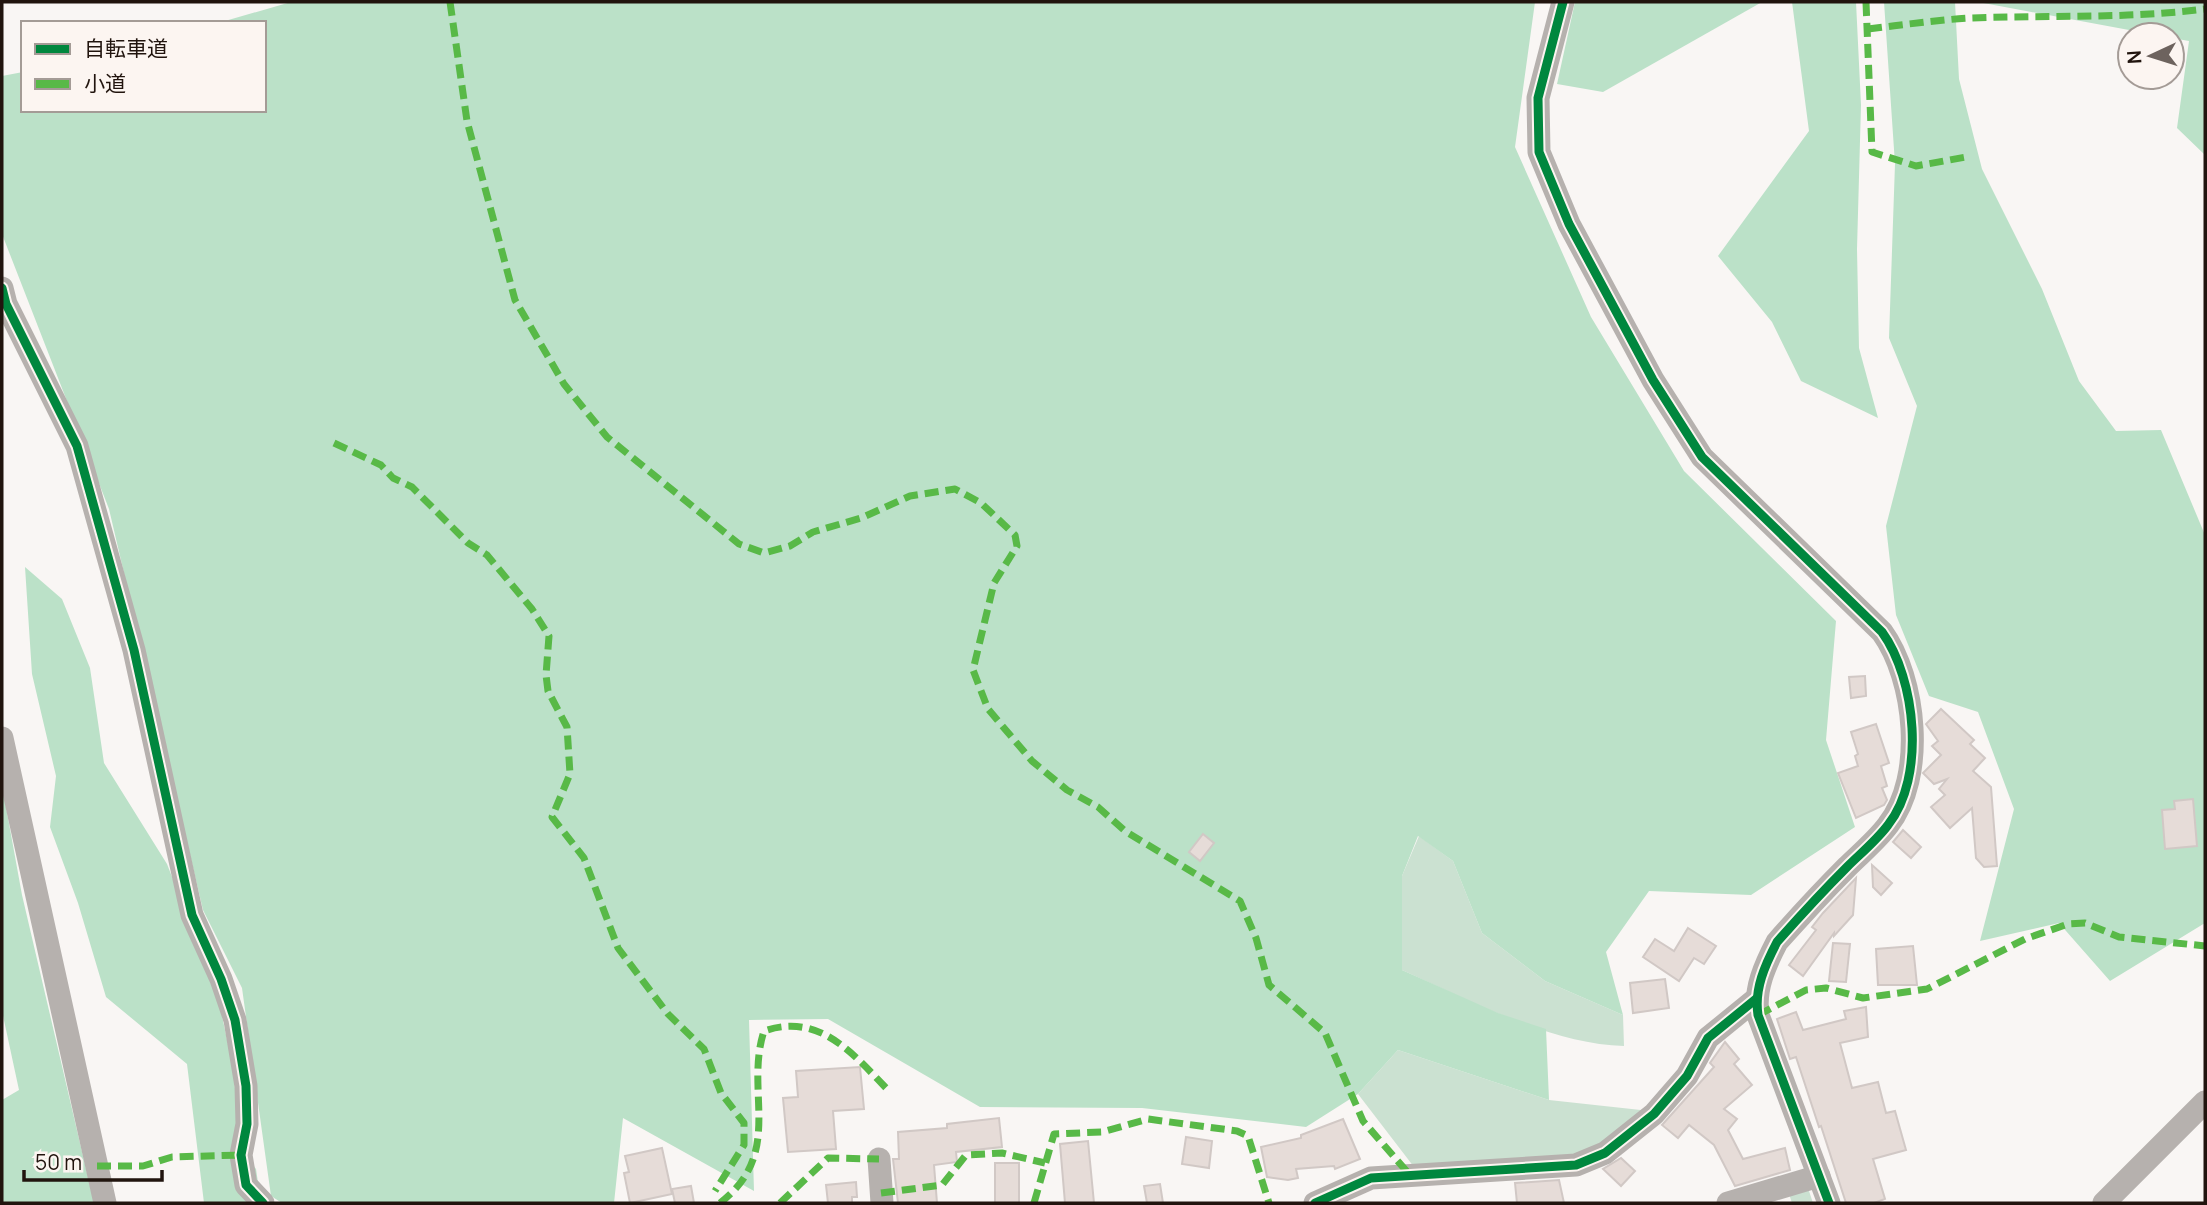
<svg xmlns="http://www.w3.org/2000/svg" width="2207" height="1205" font-family="Manrope,'Noto Sans JP',sans-serif">
  <rect width="100%" height="100%" fill="#f9f6f4"/>
  <g fill="#cbe1d1">
    <path d="M1419,836L1453,861L1482,933L1545,981L1623,1015L1624,1046C1550,1044 1469,1000 1402,970V876Z"/>
    <polygon points="1398,1050 1549,1100 1650,1111 1601,1147 1569,1160 1414,1167 1358,1094"/>
    <polygon points="1808,1188 1813,1203 1792,1203 1789,1194"/>
  </g>
  <g fill="#bbe1c8">
    <polygon points="291,2 1535,2 1515,147 1591,317 1684,471 1836,621 1826,740 1855,827 1751,895 1649,891 1606,952 1623,1015 1545,981 1482,933 1453,861 1418,836 1402,876 1402,970 1498,1013 1546,1029 1549,1100 1398,1050 1358,1094 1306,1127 1142,1108 980,1107 828,1019 749,1020 754,1191 623,1118 614,1203 282,1203 271,1196 242,988 203,910 109,509 2,234 2,76 23,72 23,110 264,110 264,23 218,23"/>
    <polygon points="1575,2 1762,2 1603,92 1557,84"/>
    <polygon points="1792,2 1856,2 1861,105 1857,249 1859,348 1878,418 1801,381 1772,322 1718,256 1809,131"/>
    <polygon points="1884,2 1955,2 1959,79 1982,169 2042,289 2079,381 2116,431 2161,430 2205,535 2205,923 2110,981 2059,923 1980,941 2014,809 1978,712 1929,696 1896,615 1886,526 1917,406 1889,338 1895,164"/>
    <polygon points="1978,2 2205,2 2205,155 2177,128 2189,41 2172,38 2172,35 2156,35"/>
    <polygon points="25,567 62,599 90,668 104,763 167,864 217,992 233,1068 241,1149 256,1169 261,1203 204,1203 187,1064 106,997 78,903 50,827 56,776 32,674"/>
    <polygon points="2,785 22,895 94,1203 2,1203 2,1100 19,1090 2,1011"/>
  </g>
  <g fill="#e6dcd8" stroke="#d1c8c5" stroke-width="2">
    <polygon points="1865,676 1866,696 1851,698 1849,677"/>
    <polygon points="1941,709 1974,740 1970,744 1985,758 1973,771 1991,787 1997,866 1984,867 1976,858 1972,808 1950,828 1931,807 1945,795 1939,789 1947,779 1934,784 1923,773 1941,755 1932,746 1938,741 1926,724"/>
    <polygon points="1876,724 1889,763 1881,766 1887,786 1882,788 1887,800 1884,805 1856,818 1838,773 1858,766 1855,756 1858,754 1851,732"/>
    <polygon points="2193,799 2197,846 2165,849 2162,810 2175,809 2174,801"/>
    <polygon points="1903,830 1921,847 1911,858 1893,842"/>
    <polygon points="1203,834 1214,843 1200,861 1189,852"/>
    <polygon points="1872,865 1892,883 1881,895 1873,887"/>
    <polygon points="1856,878 1853,915 1834,936 1834,933 1803,976 1789,965 1816,930 1812,927 1823,913"/>
    <polygon points="1688,928 1716,946 1704,964 1694,958 1679,981 1643,957 1655,939 1674,951"/>
    <polygon points="1833,943 1850,944 1846,982 1829,981"/>
    <polygon points="1913,946 1917,985 1878,985 1876,949"/>
    <polygon points="1665,979 1669,1008 1633,1013 1630,983"/>
    <polygon points="1866,1007 1868,1037 1840,1043 1852,1088 1878,1082 1886,1113 1895,1111 1906,1150 1873,1159 1885,1199 1874,1203 1846,1203 1821,1126 1819,1127 1796,1057 1790,1059 1777,1019 1796,1012 1803,1030 1846,1019 1844,1011"/>
    <polygon points="1725,1042 1739,1059 1734,1064 1752,1085 1724,1109 1737,1119 1728,1130 1743,1159 1785,1148 1790,1170 1735,1186 1714,1145 1689,1125 1678,1138 1662,1125 1714,1067 1710,1063"/>
    <polygon points="860,1067 864,1109 833,1111 836,1149 788,1152 783,1098 798,1097 796,1071"/>
    <polygon points="999,1118 1002,1147 956,1152 957,1162 934,1165 937,1203 898,1203 893,1159 899,1159 898,1132 947,1128 947,1124"/>
    <polygon points="1343,1119 1360,1159 1335,1169 1334,1166 1296,1169 1298,1178 1288,1180 1267,1177 1261,1147 1301,1138 1301,1135"/>
    <polygon points="1186,1137 1212,1141 1209,1168 1182,1164"/>
    <polygon points="1088,1141 1094,1203 1065,1203 1060,1144"/>
    <polygon points="662,1148 672,1194 630,1203 624,1173 629,1172 625,1156"/>
    <polygon points="1621,1158 1635,1171 1621,1186 1603,1169"/>
    <rect x="995" y="1163" width="24" height="40"/>
    <polygon points="1559,1180 1564,1203 1517,1203 1515,1183"/>
    <polygon points="856,1182 857,1197 852,1197 852,1203 828,1203 826,1185"/>
    <polygon points="1160,1184 1163,1203 1147,1203 1144,1186"/>
    <polygon points="691,1186 694,1203 675,1203 672,1189"/>
  </g>
  <g fill="none" stroke-linecap="round" stroke-linejoin="round">
    <g stroke="#b6b1ae" stroke-width="23">
      <path d="M1563,2L1538,98L1539,152L1569,224L1653,380L1702,457L1882,632C1916,679 1926,777 1888,825C1877,840 1860,854 1847,867C1823,891 1800,916 1777,942C1765,965 1754,989 1758,1015L1829,1203"/>
      <polyline points="2,288 6,304 77,446 134,650 192,915 221,979 235,1020 246,1086 247,1124 241,1155 246,1185 263,1203"/>
      <polyline points="2,738 105,1203"/>
      <polyline points="879,1159 882,1203"/>
      <polyline points="1315,1203 1371,1178 1576,1165 1605,1153 1654,1114 1687,1076 1708,1038 1756,999"/>
      <polyline points="1728,1203 1819,1176"/>
      <polyline points="2104,1203 2205,1102"/>
    </g>
    <g stroke="#58b947" stroke-width="7" stroke-dasharray="14 7" stroke-linecap="butt">
      <polyline points="450,2 467,121 515,300 564,384 607,437 739,544 764,553 790,546 813,532 861,518 910,496 955,489 981,503 1015,535 1017,546 994,583 973,670 988,709 1032,761 1067,790 1098,807 1125,831 1240,901 1256,938 1269,985 1325,1033 1363,1121 1409,1174"/>
      <polyline points="1866,2 1872,152 1916,166 1966,157"/>
      <path d="M1868,29C1902,25 1936,20 1970,18C2049,15 2127,19 2205,9"/>
      <polyline points="334,443 381,465 393,478 412,487 468,543 487,555 532,609 549,636 546,675 548,691 567,727 570,774 552,817 584,858 618,948 668,1014 704,1049 721,1093 744,1123 744,1145 715,1191"/>
      <polyline points="1758,1015 1806,990 1826,988 1863,998 1927,989 2025,939 2068,924 2085,923 2119,937 2205,946"/>
      <polyline points="97,1166 143,1166 172,1157 241,1155"/>
      <polyline points="881,1193 942,1185 966,1155 1002,1153 1045,1163"/>
      <path d="M720,1203C785,1153 744,1092 764,1031C820,1012 853,1054 888,1090"/>
      <polyline points="780,1203 828,1158 879,1159"/>
      <polyline points="1034,1203 1054,1134 1102,1132 1148,1119 1237,1131 1248,1136 1269,1203"/>
    </g>
    <g stroke="#fcf5f1" stroke-width="13">
      <g id="cycleway">
        <path d="M1563,2L1538,98L1539,152L1569,224L1653,380L1702,457L1882,632C1916,679 1926,777 1888,825C1877,840 1860,854 1847,867C1823,891 1800,916 1777,942C1765,965 1754,989 1758,1015L1829,1203"/>
        <polyline points="2,288 6,304 77,446 134,650 192,915 221,979 235,1020 246,1086 247,1124 241,1155 246,1185 263,1203"/>
        <polyline points="1315,1203 1371,1178 1576,1165 1605,1153 1654,1114 1687,1076 1708,1038 1756,999"/>
      </g>
    </g>
    <use href="#cycleway" stroke="#00873e" stroke-width="9"/>
  </g>
  <rect width="2207" height="1205" fill="none" stroke="#21140e" stroke-width="7"/>
  <rect x="21" y="21" width="245" height="91" fill="#fcf5f1" stroke="#a49b96" stroke-width="2"/>
  <rect x="35" y="44" width="35" height="10" fill="#00873e" stroke="#a49b96" stroke-width="2"/>
  <text x="84" y="56" font-size="21" fill="#21140e">自転車道</text>
  <rect x="35" y="79" width="35" height="10" fill="#58b947" stroke="#a49b96" stroke-width="2"/>
  <text x="84" y="91" font-size="21" fill="#21140e">小道</text>
  <g transform="translate(2151 56) rotate(266)"><circle r="33" fill="#fcf5f1" stroke="#a49b96" stroke-width="2"/>
  <path d="M0-5L12 26L0 18L-12 26Z" fill="#6d635e"/>
  <text y="-10" font-size="19" font-weight="bold" text-anchor="middle" fill="#21140e">N</text>
  </g>
  <path d="M24 1170v10h138v-10" fill="none" stroke="#21140e" stroke-width="3.5"/>
  <text x="35" y="1170" font-size="21" fill="#21140e" stroke="#fcf5f1" stroke-width="5" paint-order="stroke">50 m</text>
</svg>
